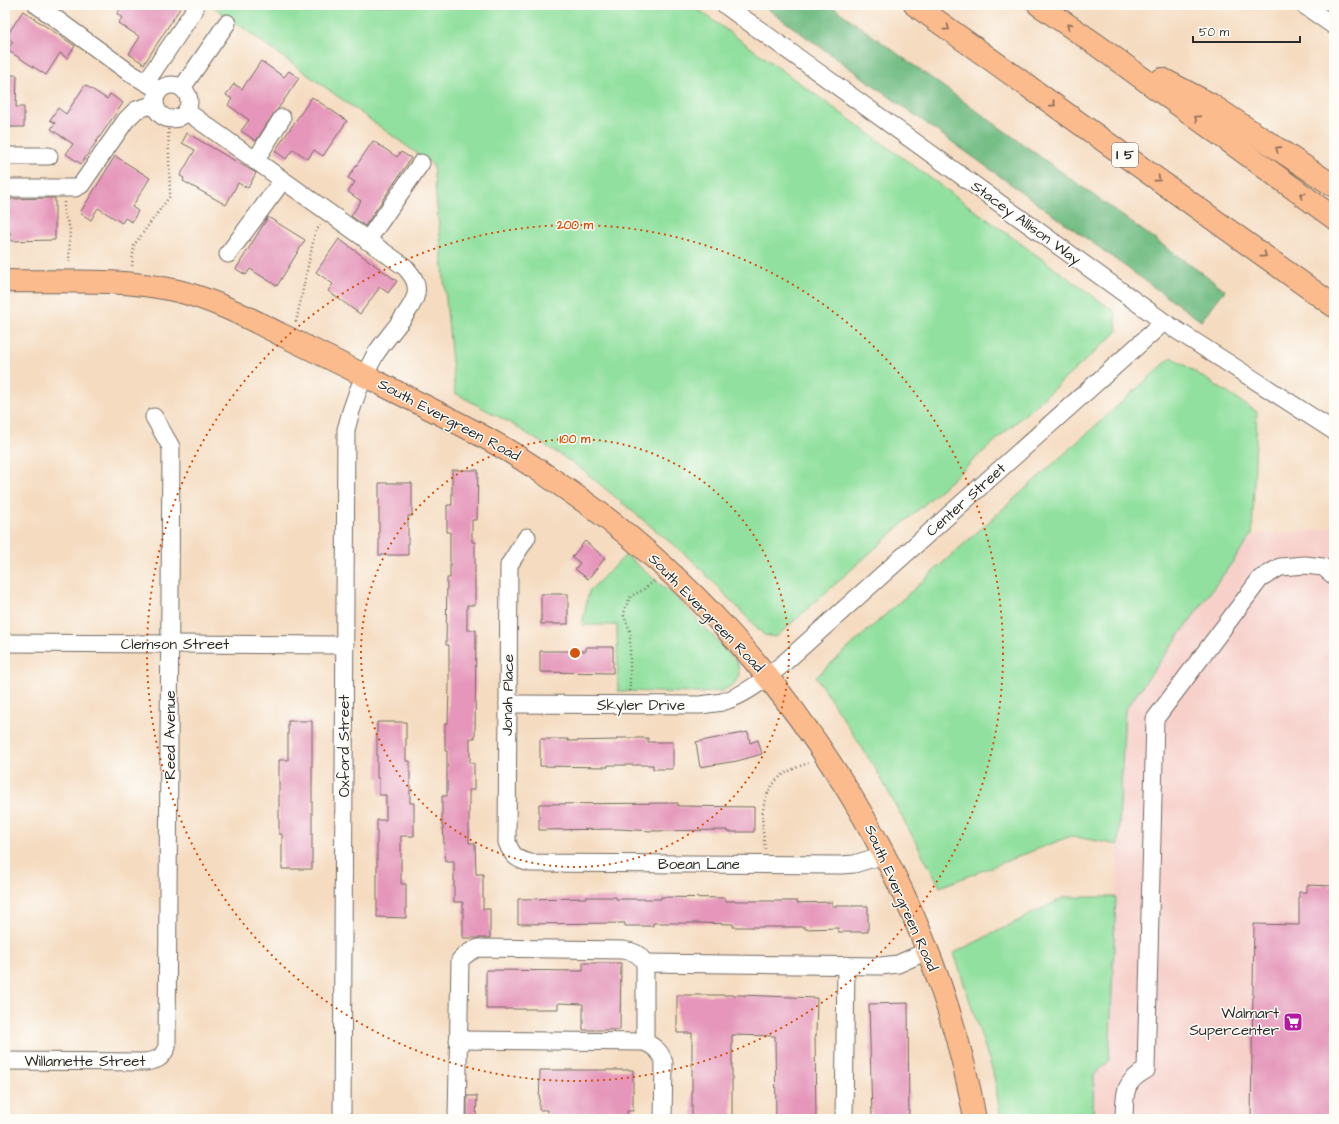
<svg xmlns="http://www.w3.org/2000/svg" width="1339" height="1124" font-family="'Architects Daughter',sans-serif">
  <rect width="100%" height="100%" fill="#fdfcf7"/>
  <filter id="ink" filterUnits="userSpaceOnUse"><feTurbulence type="fractalNoise" baseFrequency=".025" numOctaves="2"/><feDisplacementMap in="SourceGraphic" scale="8" xChannelSelector="R" yChannelSelector="G"/><feConvolveMatrix kernelMatrix="1 2 1 2 8 2 1 2 1" color-interpolation-filters="sRGB"/></filter>
  <filter id="wash" filterUnits="userSpaceOnUse"><feTurbulence type="fractalNoise" baseFrequency=".012" numOctaves="4" result="noise"/><feDisplacementMap in="SourceGraphic" scale="16" xChannelSelector="R" yChannelSelector="G"/><feGaussianBlur stdDeviation="0.9" result="paint"/><feColorMatrix in="noise" values="0 0 0 0 0 0 0 0 0 0 0 0 0 0 0 0 0 1.4 0 .05"/><feComposite in="paint" operator="in"/></filter>
  <g filter="url(#wash)">
    <rect width="100%" height="100%" fill="#f5dcc1"/>
    <polygon fill="#f7d0ca" points="1334,522 1334,1119 1093,1119 1094,1075 1109,1061 1125,710 1252,535 1327,529"/>
    <g fill="#91e09f" stroke="#5e8665">
      <polygon points="211,5 692,5 1115,312 1117,332 776,637 764,635 694,562 579,467 512,424 455,393 433,165"/>
      <polygon points="1172,357 1257,412 1252,535 1125,710 1118,845 1071,836 940,887 877,771 816,677"/>
      <polygon points="626,555 680,601 738,663 739,675 734,684 722,691 700,693 618,691 617,625 582,625 589,591"/>
      <polygon points="1065,897 1116,897 1109,1061 1094,1075 1093,1119 1001,1119 993,1072 954,953"/>
    </g>
    <polygon fill="#74be86" stroke="#507458" points="762,5 830,5 1225,290 1201,321"/>
    <g id="blocks">
      <g fill="#e596ba">
        <polygon points="123,5 182,5 144,64 129,54 140,37 118,23 122,18 117,14"/>
        <polygon points="23,11 75,46 67,58 60,53 46,75 7,50 13,42 6,37"/>
        <polygon points="261,61 284,77 289,71 299,78 278,109 274,113 256,141 241,131 249,120 228,105 232,99 226,95 234,84 242,89"/>
        <polygon points="5,75 17,75 16,107 24,107 24,127 5,127"/>
        <polygon points="85,85 107,99 110,94 123,103 81,164 66,154 73,144 51,129 55,123 50,120 58,108 66,114"/>
        <polygon points="312,97 347,121 323,156 314,150 308,159 293,149 286,159 275,151"/>
        <polygon points="187,133 256,173 248,188 238,183 226,205 183,181 184,178 180,176 195,150 182,143"/>
        <polygon points="373,141 397,157 401,152 411,158 365,226 351,216 361,201 348,192 355,182 348,178"/>
        <polygon points="115,156 150,178 132,207 138,211 132,222 125,218 122,223 98,208 91,220 80,213"/>
        <polygon points="55,198 55,240 11,241 10,232 5,232 5,199"/>
        <polygon points="268,217 305,240 277,286 250,269 246,275 236,269"/>
        <polygon points="339,239 397,281 388,293 380,287 360,314 328,291 333,284 316,272"/>
        <polygon points="452,470 478,470 477,520 472,520 472,542 475,542 475,605 467,605 467,630 476,630 475,738 470,738 470,763 474,763 474,790 469,790 469,843 475,843 476,874 483,874 483,909 490,909 490,938 463,938 463,902 454,902 454,861 445,861 443,826 442,826 442,796 447,796 447,751 445,751 445,723 448,723 449,687 449,645 446,645 447,578 450,578 450,532 447,532 447,505 452,505"/>
        <polygon points="379,483 412,483 412,516 408,516 408,555 379,555"/>
        <polygon points="585,541 605,558 588,579 575,569 580,563 572,557"/>
        <rect x="541" y="594" width="27" height="30"/>
        <polygon points="586,647 613,647 613,673 540,672 540,651 586,651"/>
        <polygon points="288,721 312,721 312,869 282,869 282,834 279,834 279,760 288,760"/>
        <polygon points="377,722 406,722 406,761 410,761 410,803 414,803 414,836 401,836 401,884 406,884 406,918 377,917 377,820 386,820 386,795 379,795 379,778 377,778"/>
        <polygon points="748,732 750,743 758,740 762,754 737,761 700,767 696,742"/>
        <polygon points="617,738 648,738 648,742 673,742 673,769 653,769 653,765 608,765 608,767 540,766 540,739 568,739 568,741 617,740"/>
        <polygon points="678,803 678,806 754,807 754,832 727,832 727,830 652,831 619,829 539,830 539,804"/>
        <polygon points="1307,885 1334,886 1334,1119 1251,1119 1254,924 1299,925 1299,892 1307,892"/>
        <polygon points="586,897 616,897 616,899 661,899 661,897 725,898 725,901 797,901 797,903 832,902 832,906 868,906 868,932 838,932 838,928 805,929 805,927 733,927 733,924 695,923 653,923 653,926 625,926 625,923 518,924 518,899 586,898"/>
        <polygon points="583,963 621,963 620,1030 583,1030 583,1004 558,1003 558,1009 486,1009 486,970 583,971"/>
        <polygon points="677,995 740,995 817,998 816,1036 815,1036 816,1119 776,1119 775,1036 732,1035 732,1119 692,1119 692,1033 677,1033"/>
        <polygon points="908,1003 909,1119 872,1119 869,1004"/>
        <polygon points="540,1070 633,1070 633,1111 627,1111 627,1119 547,1119 547,1110 539,1110"/>
        <polygon points="467,1096 477,1096 476,1119 467,1119"/>
      </g>
    </g>
  </g>
  <g filter="url(#ink)">
    <use href="#blocks" fill-opacity="0" stroke="#726960" stroke-width="1"/>
    <g fill="none" stroke-linecap="round" stroke-linejoin="round">
      <g stroke="#726960" stroke-width="19">
        <g id="minor">
          <polyline points="37,5 130,73 159,90"/>
          <polyline points="725,5 1164,322 1334,431"/>
          <polyline points="1304,5 1334,26"/>
          <polyline points="146,82 195,9"/>
          <circle cx="172" cy="102" r="17"/>
          <polyline points="182,88 227,23"/>
          <path d="M186,111L405,267C412,275 418,282 416,294C412,312 385,338 375,355C362,378 352,404 346,430L342,1119"/>
          <polyline points="5,156 49,156"/>
          <polyline points="255,161 282,118"/>
          <polyline points="5,188 75,188 81,185 126,120 136,110 155,104"/>
          <polyline points="367,241 421,163"/>
          <polyline points="228,254 283,180"/>
          <path d="M527,537L509,565L507,842C512,856 517,860 531,863L841,865L854,864L884,855"/>
          <polyline points="5,643 345,645"/>
          <path d="M508,704L700,705C708,704 715,703 722,702C746,695 766,678 784,663L1164,322"/>
          <polyline points="458,1040 645,1042"/>
          <path d="M5,1061L145,1062C158,1060 161,1059 167,1047L171,447L154,417"/>
          <path d="M457,1119L460,960C466,954 471,950 479,948L623,950C635,952 638,953 645,963"/>
          <path d="M663,1119L664,1063C661,1052 655,1047 645,1042V963L881,966L898,964L927,951"/>
          <polyline points="844,1119 846,965"/>
          <path d="M1124,1119C1125,1095 1122,1083 1146,1070L1155,719L1260,579L1280,567L1305,565L1323,567L1334,576"/>
        </g>
      </g>
      <g stroke="#726960" stroke-width="24">
        <path id="major" d="M5,281C62,282 122,278 178,291C214,300 247,317 280,334C313,350 346,366 379,383C414,401 450,418 484,437C521,457 555,481 589,505C782,647 934,882 975,1119"/>
      </g>
      <g stroke="#726960" stroke-width="24">
        <g id="highway">
          <polyline points="915,5 1334,306"/>
          <polyline points="1039,5 1094,43 1334,218"/>
          <polyline points="1162,79 1210,104 1334,186"/>
        </g>
      </g>
      <g stroke="#726960" stroke-width="2.5" stroke-dasharray="1 3" stroke-linecap="butt">
        <polyline points="64,202 64,214 70,228 69,264"/>
        <polyline points="132,266 134,245 170,196 168,118"/>
        <polyline points="296,322 315,233 320,225"/>
        <polyline points="630,691 630,631 624,616 625,608 631,596 643,590 654,581"/>
        <path d="M765,849C762,825 758,797 778,779C786,771 798,767 808,763"/>
      </g>
      <use href="#minor" stroke="#fff" stroke-width="17"/>
      <use href="#major" stroke="#fbbb8d" stroke-width="22"/>
      <use href="#highway" stroke="#fbbb8d" stroke-width="22"/>
    </g>
    <defs><path id="oneway-chevron" d="M-2-3.5L2.5 0L-2 3.5" fill="none" stroke-width="1.6" stroke-linecap="round" stroke-linejoin="round"/></defs>
    <g stroke="#896c57">
      <use href="#oneway-chevron" transform="translate(1069 26) rotate(-145)"/>
      <use href="#oneway-chevron" transform="translate(947 28) rotate(36)"/>
      <use href="#oneway-chevron" transform="translate(1053 104) rotate(36)"/>
      <use href="#oneway-chevron" transform="translate(1197 118) rotate(-144)"/>
      <use href="#oneway-chevron" transform="translate(1278 149) rotate(-147)"/>
      <use href="#oneway-chevron" transform="translate(1158 179) rotate(36)"/>
      <use href="#oneway-chevron" transform="translate(1302 195) rotate(-144)"/>
      <use href="#oneway-chevron" transform="translate(1264 255) rotate(36)"/>
    </g>
  </g>
  <g fill="none" stroke="#d5540f" stroke-width="2" stroke-dasharray="2 4">
    <circle cx="575" cy="653" r="214"/>
    <circle cx="575" cy="653" r="428"/>
  </g>
  <defs>
    <g id="supermarket-square" transform="scale(1)"><rect x="-9" y="-9" width="18" height="18" rx="4" fill="#b5179e" stroke="#fdfcf7"/><path d="M-6-5.5h2.5l.6 2H6L4.5 2H-2.5L-4.4-4H-6ZM-1.5 3.2a1.3 1.3 0 1 0 .1 0ZM3 3.2a1.3 1.3 0 1 0 .1 0Z" fill="#fff"/></g>
  </defs>
  <g fill-rule="evenodd">
    <use href="#supermarket-square" x="1293" y="1022"/>
  </g>
  <g text-anchor="middle" dominant-baseline="central" stroke-width="3" stroke-linejoin="round" paint-order="stroke">
    <rect fill="#fdfcf7" stroke="#6a6a68" stroke-width="1" x="1112" y="143" width="26" height="24" rx="3"/>
    <g font-size="14" font-weight="bold" fill="#2b2b2b">
      <text x="1125" y="155">I 5</text>
    </g>
    <g font-size="15" fill="#2b2b2b" stroke="#fdfcf7">
      <text transform="translate(1026 223) rotate(36)">Stacey Allison Way</text>
      <text transform="translate(449 420) rotate(28)">South Evergreen Road</text>
      <text transform="translate(966 500) rotate(-42)">Center Street</text>
      <text transform="translate(706 613) rotate(46)">South Evergreen Road</text>
      <text x="175" y="644">Clemson Street</text>
      <text transform="translate(508 695) rotate(-89)">Jonah Place</text>
      <text x="641" y="705">Skyler Drive</text>
      <text transform="translate(170 735) rotate(-90)">Reed Avenue</text>
      <text transform="translate(344 746) rotate(-90)">Oxford Street</text>
      <text x="699" y="864">Boean Lane</text>
      <text transform="translate(901 898) rotate(66)">South Evergreen Road</text>
      <text x="85" y="1061">Willamette Street</text>
    </g>
    <g font-size="15" fill="#2b2b2b" stroke="#fdfcf7" text-anchor="end">
      <text x="1279" y="1013">Walmart<tspan x="1279" dy="17">Supercenter</tspan></text>
    </g>
  </g>
  <circle cx="575" cy="653" r="6" fill="#d5540f" stroke="#fdfcf7" stroke-width="2"/>
  <g font-size="12" text-anchor="middle" font-weight="bold" fill="#d5540f" stroke="#fdfcf7" stroke-width="3" stroke-linejoin="round" paint-order="stroke">
    <text x="575" y="229">200 m</text>
    <text x="575" y="443">100 m</text>
  </g>
  <rect width="1339" height="1124" fill="none" stroke="#fdfcf7" stroke-width="20"/>
  <path d="M1193 36v6h107v-6" fill="none" stroke="#2b2b2b" stroke-width="2"/>
  <text x="1199" y="36" font-size="12" fill="#2b2b2b" stroke="#fdfcf7" stroke-width="3" paint-order="stroke">50 m</text>
</svg>
